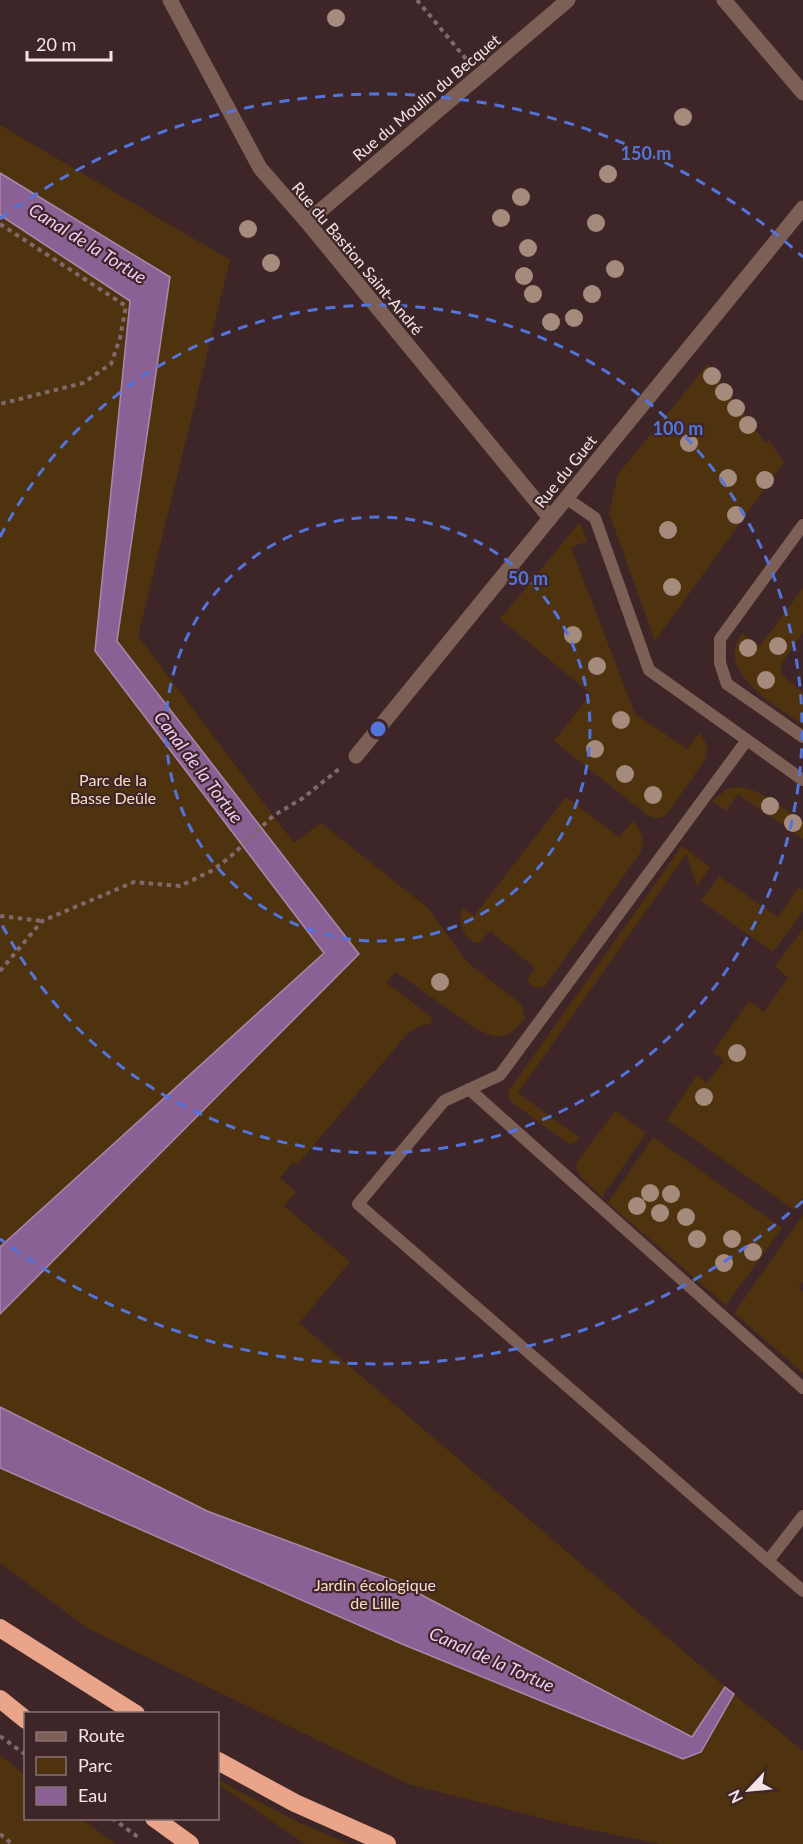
<svg xmlns="http://www.w3.org/2000/svg" width="803" height="1844" font-family="Lato,sans-serif">
  <rect width="100%" height="100%" fill="#3e2628"/>
  <g fill="#4e330e">
    <path d="M0,125L230,260L138,636L294,843L321,823L428,908L467,962L521,1004L525,1018C506,1042 498,1040 473,1027L396,972L386,982L430,1016L433,1023L420,1026L407,1034L297,1165L293,1162L280,1178L296,1192L284,1206L350,1262L299,1323L730,1691L803,1751V1844H660L573,1826L408,1784L87,1628L0,1563Z"/>
    <polygon points="708,364 765,443 769,440 784,462 655,641 609,513 618,474"/>
    <path d="M580,522L587,541L571,548L635,714L687,749L699,733C707,742 709,749 705,760L667,814C660,819 655,819 647,815L554,741L591,694L500,619Z"/>
    <path d="M803,588C803,599 803,622 803,632C802,636 797,640 795,644C774,672 776,671 803,692V725C777,706 713,672 742,633L760,646Z"/>
    <path d="M740,787C764,791 783,808 803,822V839L738,794L726,811L712,801L727,789Z"/>
    <path d="M566,797L619,837L633,821C642,832 646,839 640,853L545,986C536,988 532,988 527,979L535,968L490,931L479,943C464,942 456,921 463,908L474,916Z"/>
    <polygon points="682,846 710,867 697,886 686,854 518,1093 580,1138 574,1143 569,1144 510,1101 508,1092"/>
    <polygon points="719,876 778,917 799,887 803,890 803,911 773,952 701,901"/>
    <polygon points="803,929 803,1198 794,1210 667,1120 697,1075 707,1083 724,1061 713,1052 749,1001 764,1012 788,978 775,966"/>
    <polygon points="615,1111 646,1133 602,1197 581,1177 576,1168 577,1162"/>
    <polygon points="653,1137 782,1228 726,1305 608,1203"/>
    <polygon points="803,1215 803,1282 798,1288 803,1291 803,1373 734,1313"/>
    <polygon points="0,1755 25,1775 26,1818 82,1819 115,1844 0,1844"/>
    <polygon points="218,1780 300,1823 349,1844 305,1844 218,1784"/>
  </g>
  <g fill="#8a6194" stroke="#aa88ac" stroke-width="1.5">
    <polygon points="0,173 170,277 117,641 359,954 0,1314 0,1247 324,953 95,651 130,301 0,215"/>
    <polygon points="0,1407 207,1511 395,1581 692,1737 725,1687 734,1694 701,1752 683,1759 402,1644 0,1468"/>
  </g>
  <g fill="none" stroke-linecap="round" stroke-linejoin="round">
    <g stroke="#7f6a6b" stroke-width="4" stroke-dasharray="4.5 4.5" stroke-linecap="butt">
      <polyline points="417,0 466,59"/>
      <polyline points="0,224 126,306 120,338 111,364 83,383 0,404"/>
      <polyline points="0,916 42,921"/>
      <polyline points="0,971 42,921 134,882 180,886 211,871 229,858 273,816 303,798 339,769"/>
      <polyline points="0,1736 26,1755"/>
      <polyline points="112,1818 138,1837"/>
      <polyline points="0,1834 12,1844"/>
    </g>
    <g stroke="#7d6055" stroke-width="12">
      <polyline points="566,498 595,518 649,670 803,780"/>
      <polyline points="803,525 720,639 720,663 727,684 803,737"/>
      <polyline points="747,740 500,1075 444,1101 358,1204 768,1561 803,1516"/>
      <polyline points="469,1089 803,1388"/>
      <polyline points="768,1561 803,1591"/>
    </g>
    <g stroke="#7d6055" stroke-width="15">
      <polyline points="170,0 260,168 307,222 550,518"/>
      <polyline points="724,0 803,93"/>
      <polyline points="307,222 568,0"/>
      <polyline points="356,756 803,208"/>
    </g>
    <g stroke="#eaa489" stroke-width="18">
      <polyline points="0,1628 136,1714"/>
      <polyline points="0,1699 26,1720"/>
      <polyline points="218,1761 295,1803 387,1844"/>
      <polyline points="154,1818 190,1844"/>
    </g>
  </g>
  <g fill="#a48b7c">
    <circle cx="336" cy="18" r="9"/>
    <circle cx="683" cy="117" r="9"/>
    <circle cx="608" cy="174" r="9"/>
    <circle cx="521" cy="197" r="9"/>
    <circle cx="501" cy="218" r="9"/>
    <circle cx="596" cy="223" r="9"/>
    <circle cx="248" cy="229" r="9"/>
    <circle cx="528" cy="248" r="9"/>
    <circle cx="271" cy="263" r="9"/>
    <circle cx="615" cy="269" r="9"/>
    <circle cx="524" cy="276" r="9"/>
    <circle cx="533" cy="294" r="9"/>
    <circle cx="592" cy="294" r="9"/>
    <circle cx="574" cy="318" r="9"/>
    <circle cx="551" cy="322" r="9"/>
    <circle cx="712" cy="376" r="9"/>
    <circle cx="724" cy="392" r="9"/>
    <circle cx="736" cy="408" r="9"/>
    <circle cx="748" cy="425" r="9"/>
    <circle cx="689" cy="443" r="9"/>
    <circle cx="728" cy="478" r="9"/>
    <circle cx="765" cy="480" r="9"/>
    <circle cx="736" cy="515" r="9"/>
    <circle cx="668" cy="530" r="9"/>
    <circle cx="672" cy="587" r="9"/>
    <circle cx="573" cy="635" r="9"/>
    <circle cx="778" cy="646" r="9"/>
    <circle cx="748" cy="648" r="9"/>
    <circle cx="597" cy="666" r="9"/>
    <circle cx="766" cy="680" r="9"/>
    <circle cx="621" cy="720" r="9"/>
    <circle cx="595" cy="749" r="9"/>
    <circle cx="625" cy="774" r="9"/>
    <circle cx="653" cy="795" r="9"/>
    <circle cx="770" cy="806" r="9"/>
    <circle cx="793" cy="823" r="9"/>
    <circle cx="440" cy="982" r="9"/>
    <circle cx="737" cy="1053" r="9"/>
    <circle cx="704" cy="1097" r="9"/>
    <circle cx="650" cy="1193" r="9"/>
    <circle cx="671" cy="1194" r="9"/>
    <circle cx="637" cy="1206" r="9"/>
    <circle cx="660" cy="1213" r="9"/>
    <circle cx="686" cy="1217" r="9"/>
    <circle cx="697" cy="1239" r="9"/>
    <circle cx="732" cy="1239" r="9"/>
    <circle cx="753" cy="1252" r="9"/>
    <circle cx="724" cy="1263" r="9"/>
  </g>
  <g fill="none" stroke="#5374db" stroke-width="3" stroke-dasharray="10 8">
    <circle cx="378" cy="729" r="212"/>
    <path d="M0 537A424 424 0 1 1 0 921"/>
    <path d="M803 1201A635 635 0 0 1 0 1239M0 219A635 635 0 0 1 803 257"/>
  </g>
  <g text-anchor="middle" dominant-baseline="central" stroke-width="4.5" stroke-linejoin="round" paint-order="stroke">
    <g font-size="16" fill="#f5e4e5" stroke="#3e2628">
      <text transform="translate(426 97) rotate(-40)">Rue du Moulin du Becquet</text>
      <text transform="translate(358 258) rotate(50)">Rue du Bastion Saint-André</text>
      <text transform="translate(565 471) rotate(-51)">Rue du Guet</text>
    </g>
    <g font-size="16" fill="#f8dec1" stroke="#3e2628">
      <text x="113" y="779">Parc de la<tspan x="113" dy="18">Basse Deûle</tspan></text>
      <text x="375" y="1584">Jardin écologique<tspan x="375" dy="18">de Lille</tspan></text>
    </g>
    <g font-size="18" font-style="italic" fill="#efcbf9" stroke="#3e2628">
      <text transform="translate(88 243) rotate(32)">Canal de la Tortue</text>
      <text transform="translate(199 767) rotate(53)">Canal de la Tortue</text>
      <text transform="translate(492 1659) rotate(24)">Canal de la Tortue</text>
    </g>
  </g>
  <circle cx="378" cy="729" r="9" fill="#5374db" stroke="#3e2628" stroke-width="3"/>
  <g font-size="18" text-anchor="middle" font-weight="bold" fill="#5374db" stroke="#3e2628" stroke-width="4.5" stroke-linejoin="round" paint-order="stroke">
    <text x="646" y="160">150 m</text>
    <text x="678" y="435">100 m</text>
    <text x="528" y="585">50 m</text>
  </g>
  <rect x="24" y="1712" width="195" height="108" fill="#3e2628" stroke="#877274" stroke-width="1.5"/>
  <rect x="36" y="1732" width="30" height="9" fill="#7d6055" stroke="#877274" stroke-width="1.5"/>
  <text x="78" y="1742" font-size="18" fill="#f5e4e5">Route</text>
  <rect x="36" y="1757" width="30" height="18" fill="#4e330e" stroke="#877274" stroke-width="1.5"/>
  <text x="78" y="1772" font-size="18" fill="#f5e4e5">Parc</text>
  <rect x="36" y="1787" width="30" height="18" fill="#8a6194" stroke="#877274" stroke-width="1.5"/>
  <text x="78" y="1802" font-size="18" fill="#f5e4e5">Eau</text>
  <g transform="translate(749 1790) rotate(244)" stroke="#3e2628" stroke-width="4.5" paint-order="stroke">
  <path d="M0-4.5L10 22L0 15L-10 22Z" fill="#f5e4e5"/>
  <text y="-9" font-size="16" font-weight="bold" text-anchor="middle" fill="#f5e4e5">N</text>
  </g>
  <path d="M27 51v9h84v-9" fill="none" stroke="#f5e4e5" stroke-width="3"/>
  <text x="36" y="51" font-size="18" fill="#f5e4e5" stroke="#3e2628" stroke-width="4.5" paint-order="stroke">20 m</text>
</svg>
